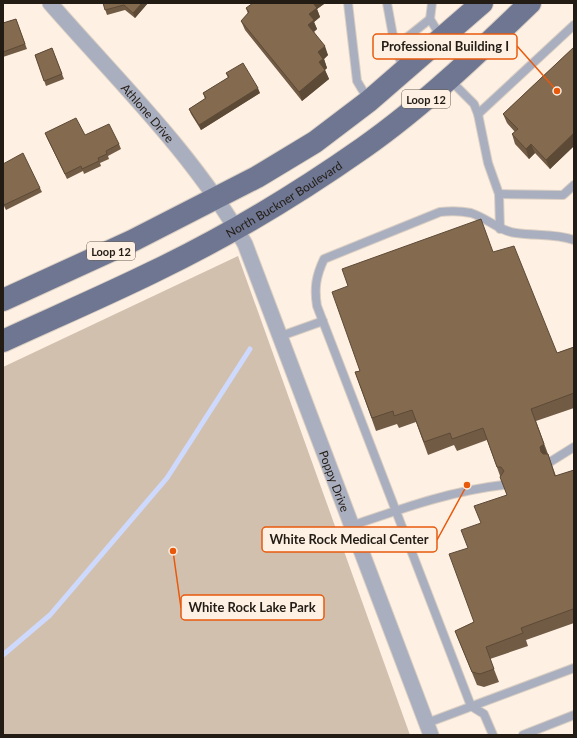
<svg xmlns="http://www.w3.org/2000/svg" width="577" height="738" font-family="Lato,sans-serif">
  <rect width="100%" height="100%" fill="#fef1e4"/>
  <polygon fill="#d2c0ae" points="238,256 410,735 3,735 3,367"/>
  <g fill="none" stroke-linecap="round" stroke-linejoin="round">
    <polyline stroke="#ced9fe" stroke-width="5" points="3,655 50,615 167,478 250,349"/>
    <g stroke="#dbcfc3" stroke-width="10">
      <g id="service">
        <polyline points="348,3 357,81 369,101"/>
        <polyline points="387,3 395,47 404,70"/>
        <polyline points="432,3 430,19 441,37"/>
        <polyline points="395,47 430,19"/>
        <polyline points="449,79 474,104 478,114 488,163 499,194 500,229"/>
        <polyline points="478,114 574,25"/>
        <polyline points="499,194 563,195 574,185"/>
        <polyline points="281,336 323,321"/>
        <polyline points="550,462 574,447"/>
        <path d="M351,526C401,509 450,491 503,485"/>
        <polyline points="427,723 574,668"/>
        <path d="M493,735L484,714L471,706L317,306C314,288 316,276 324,259L440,212C450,211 461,211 471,213C487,218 499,231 516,233C535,236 555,233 574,240"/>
        <polyline points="523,735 574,715"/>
      </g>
    </g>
    <g stroke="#dbcfc3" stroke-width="17">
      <g id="minor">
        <path id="s1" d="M50,3C118,81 193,153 245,244L431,735"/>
      </g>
    </g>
    <g stroke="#dbcfc3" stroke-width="24">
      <g id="primary">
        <polyline points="3,300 132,241 257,177 315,142 369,101 482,3"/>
        <path id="s2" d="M3,341C53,318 104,296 153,272C226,237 296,195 363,148C423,106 477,54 530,3"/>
      </g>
    </g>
    <use href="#service" stroke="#aaafbf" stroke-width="8"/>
    <use href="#minor" stroke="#aaafbf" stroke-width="15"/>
    <use href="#primary" stroke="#6e7692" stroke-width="22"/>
  </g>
  <g fill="#725b44">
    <polygon points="103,3 148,3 135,18 125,10 107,15"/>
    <polygon points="324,4 317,9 320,17 314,22 317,29 314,32 328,55 324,59 327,68 325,70 329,79 302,101 245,30 241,21 248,14 246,8"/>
    <polygon points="16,19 27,49 3,57 3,23"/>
    <polygon points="574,47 574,146 550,169 535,153 529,159 515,144 512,134 515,132 507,123 503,114"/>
    <polygon points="52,48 64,79 46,86 35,55"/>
    <polygon points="226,73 260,93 201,130 191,114 189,109 205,99 203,93 228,78"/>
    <polygon points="45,133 85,135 119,144 121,149 108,156 109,159 100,163 101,166 84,174 83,171 67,179 47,138"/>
    <polygon points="3,164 40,188 42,192 6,210 3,204"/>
    <polygon points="493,252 557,353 574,347 574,408 536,421 556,476 574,470 574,623 526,640 528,646 490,659 499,682 484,687 477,685 455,631 474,622 468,548 481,523 507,495 487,440 457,451 454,445 428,455 416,422 399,428 397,424 376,431 355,372 360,371 348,286"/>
  </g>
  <g fill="#5c4a37">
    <polygon points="142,3 148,3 135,18 133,13"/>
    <polygon points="312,3 323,3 324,4 317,9 320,17 314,22 317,29 311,34 308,25 309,14"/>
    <polygon points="325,46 328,55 324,59 327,68 322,72 319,62 318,52"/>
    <polygon points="325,70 329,79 302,101 299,92"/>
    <polygon points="258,88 260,93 201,130 199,125"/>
    <polygon points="574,133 574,146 550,169 546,160"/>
    <polygon points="531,144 535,153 529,159 526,149"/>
    <polygon points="531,409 548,457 545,465 541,452"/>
  </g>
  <g fill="#846a4f" stroke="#5c4a37">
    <polygon points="103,3 142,3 133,13 124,5 105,10"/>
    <polygon points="253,3 313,3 317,8 309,14 314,20 308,25 325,46 318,52 323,59 319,62 325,70 299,92 241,21 249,12 246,8"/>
    <polygon points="16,19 25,44 3,52 3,23"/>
    <polygon points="574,47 574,133 546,160 531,144 526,149 512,134 518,129 503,114"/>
    <polygon points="52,48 62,74 44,81 35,55"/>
    <polygon points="243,63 258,88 199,125 189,109 206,98 203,93 229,77 226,73"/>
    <polygon points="76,118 85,135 109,124 119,144 106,151 107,154 98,158 99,161 82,169 81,166 65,174 45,133"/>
    <polygon points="23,153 40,188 4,205 3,203 3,164"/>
    <polygon points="481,219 493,252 514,246 557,353 574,347 574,393 531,409 544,444 540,447 541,452 543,454 548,454 555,476 574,470 574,613 573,609 521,628 523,633 486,647 494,669 480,674 472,672 455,631 474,622 449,554 468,548 461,530 481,523 474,506 507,495 500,477 504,471 501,467 497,467 483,428 452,439 450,433 424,442 412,410 394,416 393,411 372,418 355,372 360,371 332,292 348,286 342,269"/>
  </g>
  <g text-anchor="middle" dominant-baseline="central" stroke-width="3" stroke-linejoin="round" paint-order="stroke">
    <g fill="#fef1e4" stroke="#655c52" stroke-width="1">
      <rect x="402" y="90" width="48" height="18" rx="3"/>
      <rect x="87" y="242" width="48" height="18" rx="3"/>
    </g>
    <g font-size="11" font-weight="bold" fill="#231c14">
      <text x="426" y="99">Loop 12</text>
      <text x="111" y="251">Loop 12</text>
    </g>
    <g font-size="12" fill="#231c14" stroke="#fef1e4">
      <text stroke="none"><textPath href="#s1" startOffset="147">Athlone Drive</textPath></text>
      <text stroke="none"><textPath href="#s2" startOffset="315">North Buckner Boulevard</textPath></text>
      <text stroke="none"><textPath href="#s1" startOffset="564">Poppy Drive</textPath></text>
    </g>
  </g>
  <path fill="none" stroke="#e8590c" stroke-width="1.5" d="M557 91L517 46M467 485L437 540M173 551L181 608"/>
  <g fill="#e8590c" stroke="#fef1e4" stroke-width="1.5">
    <circle cx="557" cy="91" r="4"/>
    <circle cx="467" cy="485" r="4"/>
    <circle cx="173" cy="551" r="4"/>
  </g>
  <g fill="#fef1e4" stroke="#e8590c" stroke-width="1.5">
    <rect x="373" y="34" width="144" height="25" rx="4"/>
    <rect x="262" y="527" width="175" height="25" rx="4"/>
    <rect x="181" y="595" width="143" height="25" rx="4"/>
  </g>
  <g font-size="13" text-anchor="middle" font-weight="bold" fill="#231c14">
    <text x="445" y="51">Professional Building I</text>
    <text x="349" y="544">White Rock Medical Center</text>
    <text x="252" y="612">White Rock Lake Park</text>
  </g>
  <rect width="577" height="738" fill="none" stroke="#231c14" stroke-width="8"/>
</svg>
